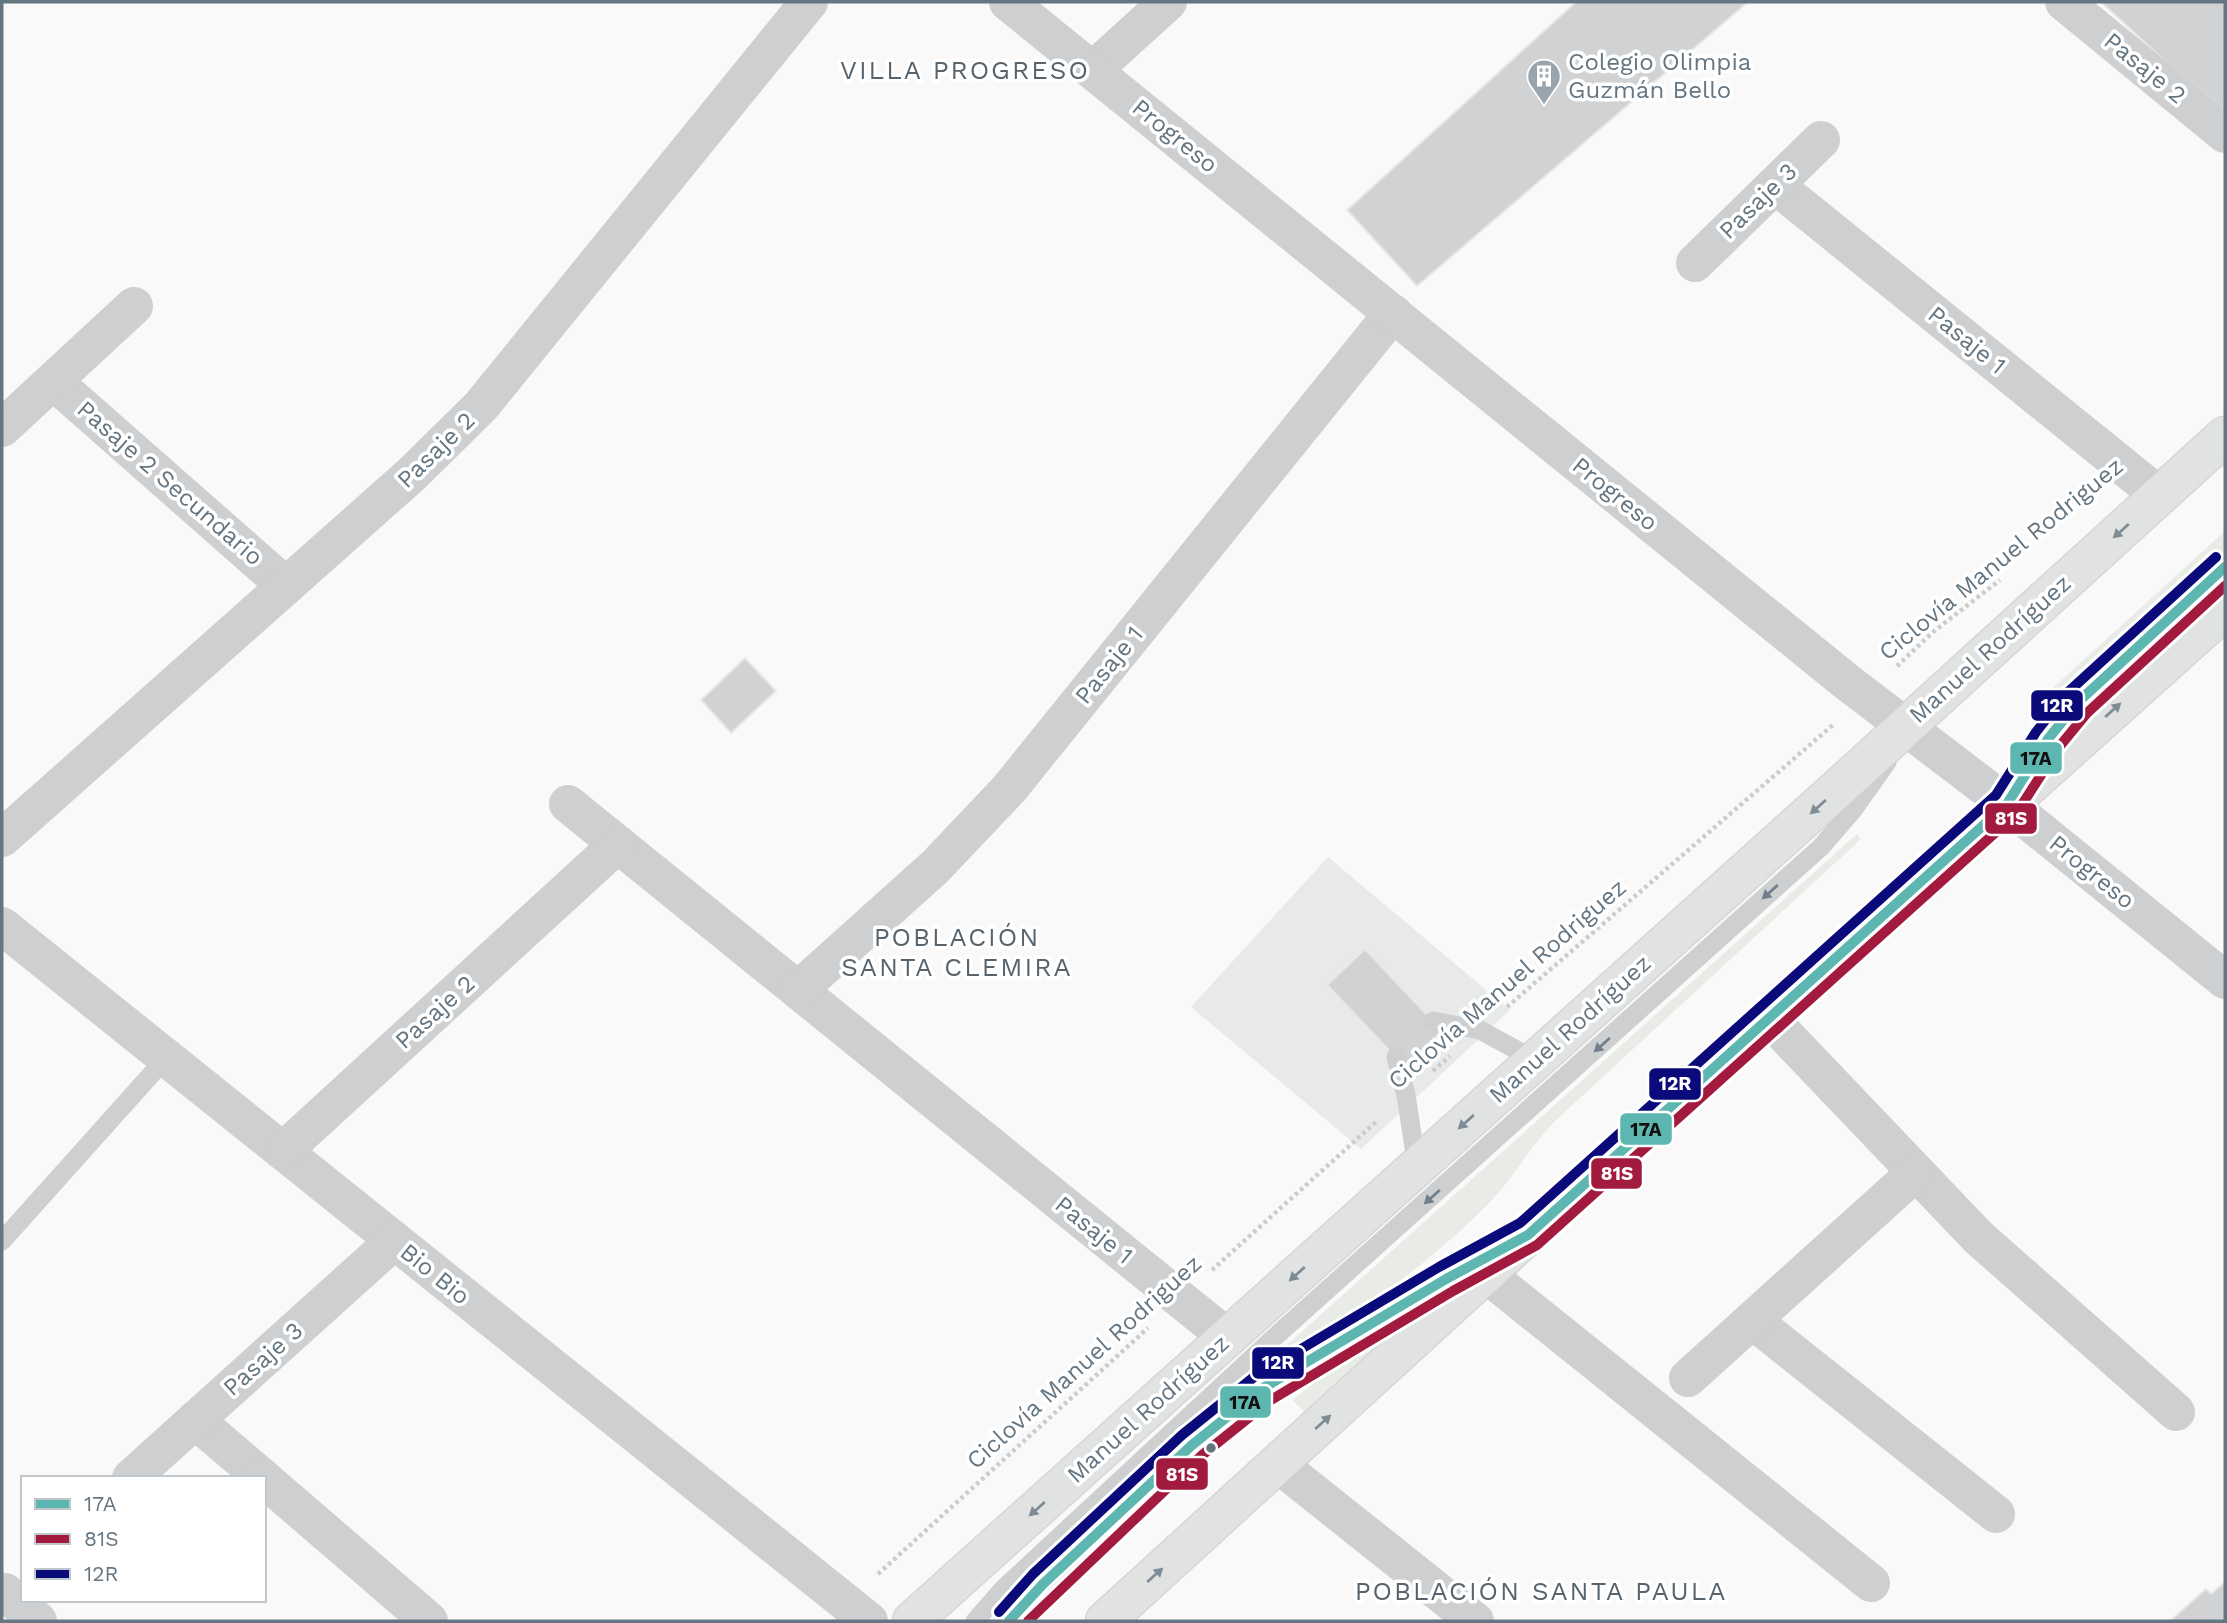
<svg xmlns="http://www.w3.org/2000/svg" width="2227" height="1623" font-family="'Work Sans',sans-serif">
  <rect width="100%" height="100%" fill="#f9f9f9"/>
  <polygon fill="#e8e9e9" points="1328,857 1510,1010 1361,1149 1191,1007"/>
  <g fill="#e8ebe6">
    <polygon points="2225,531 2225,552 2064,699 2053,688"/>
    <path d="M1857,834L1861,839L1555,1121C1531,1145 1515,1176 1492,1200C1424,1270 1345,1322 1263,1374L1259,1370Z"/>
    <polygon points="1389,1334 1305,1412 1292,1400 1337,1365"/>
  </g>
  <g fill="#d0d2d3" stroke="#e8e8e8" stroke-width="2">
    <polygon points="1576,2 1748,2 1417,286 1347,210"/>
    <polygon points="2101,2 2225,2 2225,110 2168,64"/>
    <polygon points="745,658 776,691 731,733 701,700"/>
    <polygon points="1365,949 1442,1031 1405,1067 1327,985"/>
    <polygon points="2225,1582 2225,1621 2170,1621 2206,1589 2211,1594"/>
  </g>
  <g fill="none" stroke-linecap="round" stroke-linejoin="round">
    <g stroke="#d5d6d7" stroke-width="41">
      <g id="primary">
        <polyline points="912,1621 1836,790 2225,436"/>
        <polyline points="1105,1621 1528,1235 2225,610"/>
      </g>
    </g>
    <g stroke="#cbcccd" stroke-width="4.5" stroke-dasharray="3.5 3.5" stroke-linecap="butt">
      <polyline points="1897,666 1933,632 2000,580"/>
      <polyline points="1507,1007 1834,724"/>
      <polyline points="1433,1071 1450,1056"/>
      <polyline points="1212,1270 1377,1121"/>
      <polyline points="878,1574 1148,1328"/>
    </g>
    <g stroke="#cecfd0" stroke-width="19">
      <polyline points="2027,770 2077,703 2225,567"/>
      <polyline points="1433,1021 1480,1030 1535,1060"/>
      <polyline points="1396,1057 1406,1095 1417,1167"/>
      <polyline points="2,1241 166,1058"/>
      <polyline points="975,1621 1003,1589 1278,1334 1821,847 1853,810 1887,762"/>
      <polyline points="1009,1621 1043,1584 1227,1415 1299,1365 1481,1260"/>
    </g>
    <g stroke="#cecfd0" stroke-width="38">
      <polyline points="2064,2 2225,134"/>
      <polyline points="1093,70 1168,2"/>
      <polyline points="1775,185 2160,496"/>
      <polyline points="1695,263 1821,140"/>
      <polyline points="53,381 286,586"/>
      <polyline points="2,428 134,306"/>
      <polyline points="568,804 1227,1337"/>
      <polyline points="2007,804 2225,980"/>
      <polyline points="2,838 412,474 481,406 809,2"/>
      <polyline points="2,926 869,1621"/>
      <polyline points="798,990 935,867 1009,789 1393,313"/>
      <polyline points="1769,1018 1978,1237 2176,1412"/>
      <polyline points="283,1151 618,844"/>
      <polyline points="1486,1274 1871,1583"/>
      <polyline points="1752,1320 1996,1514"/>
      <polyline points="1688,1378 1915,1173"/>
      <polyline points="195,1420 263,1478"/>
      <polyline points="1278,1464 1475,1621"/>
      <polyline points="131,1478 394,1241"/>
      <polyline points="264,1479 429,1621"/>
      <polyline points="5,1592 38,1621"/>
    </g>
    <polyline stroke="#cecfd0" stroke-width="38" points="1008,2 1847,682 2007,804"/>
    <use href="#primary" stroke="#e1e2e2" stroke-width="38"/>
    <g stroke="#fff" stroke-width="16">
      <polyline id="bus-1" points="1009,1621 1043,1584 1192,1445 1263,1388 1446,1279 1528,1235 2007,804 2048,739 2077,703 2225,567"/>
    </g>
    <g stroke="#fff" stroke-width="16">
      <polyline id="bus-2" points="1028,1621 1201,1456 1271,1400 1453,1291 1537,1245 2016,814 2059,747 2087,713 2225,586"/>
    </g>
    <g stroke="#fff" stroke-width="16">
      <polyline id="bus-3" points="999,1612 1033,1574 1182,1435 1254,1377 1439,1267 1520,1223 1996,795 2036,732 2067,693 2216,557"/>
    </g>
    <use href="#bus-1" stroke="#5eb6b1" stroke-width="10"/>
    <use href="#bus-2" stroke="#a31a3f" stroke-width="10"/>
    <use href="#bus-3" stroke="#0a0a7a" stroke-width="10"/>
  </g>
  <defs><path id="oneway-solid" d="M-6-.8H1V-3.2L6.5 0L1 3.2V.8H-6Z" transform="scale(1.75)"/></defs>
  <g fill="#7e8c96">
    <use href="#oneway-solid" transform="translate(2121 531) rotate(138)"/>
    <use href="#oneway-solid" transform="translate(2113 710) rotate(-42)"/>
    <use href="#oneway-solid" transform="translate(1818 807) rotate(138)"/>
    <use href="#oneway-solid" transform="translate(1466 1122) rotate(138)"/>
    <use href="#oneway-solid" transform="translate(1297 1274) rotate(138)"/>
    <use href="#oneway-solid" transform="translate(1323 1422) rotate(-42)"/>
    <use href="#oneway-solid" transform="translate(1037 1509) rotate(138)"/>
    <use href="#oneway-solid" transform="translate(1155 1575) rotate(-42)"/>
  </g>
  <g fill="#707f8b">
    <use href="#oneway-solid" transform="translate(1770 892) rotate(138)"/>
    <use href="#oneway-solid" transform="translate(1602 1045) rotate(138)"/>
    <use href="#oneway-solid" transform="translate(1432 1197) rotate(138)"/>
  </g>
  <defs>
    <g id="building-pin" transform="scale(1.75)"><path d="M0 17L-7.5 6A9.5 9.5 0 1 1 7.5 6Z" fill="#99a4ac" stroke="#fff"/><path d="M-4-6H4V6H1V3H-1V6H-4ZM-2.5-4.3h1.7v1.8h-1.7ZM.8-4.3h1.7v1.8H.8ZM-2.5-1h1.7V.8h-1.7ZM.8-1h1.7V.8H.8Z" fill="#fff"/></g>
  </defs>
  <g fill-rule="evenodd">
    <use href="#building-pin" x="1544" y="76"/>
  </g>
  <circle fill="#657683" stroke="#fff" stroke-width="2.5" cx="1211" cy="1448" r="6"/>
  <g text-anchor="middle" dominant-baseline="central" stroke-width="7" stroke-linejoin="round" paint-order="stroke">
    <g font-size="24" fill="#657683" stroke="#fff" text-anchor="start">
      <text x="1568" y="62">Colegio Olimpia<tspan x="1568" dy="28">Guzmán Bello</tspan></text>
    </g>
    <g font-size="24" fill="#657683" stroke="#fff">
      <text transform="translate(2145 68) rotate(39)">Pasaje 2</text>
      <text transform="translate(1175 136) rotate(39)">Progreso</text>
      <text transform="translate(1758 201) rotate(-44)">Pasaje 3</text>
      <text transform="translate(1967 340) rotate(39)">Pasaje 1</text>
      <text transform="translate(436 450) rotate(-44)">Pasaje 2</text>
      <text transform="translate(170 483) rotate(41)">Pasaje 2 Secundario</text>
      <text transform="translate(1615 494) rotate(39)">Progreso</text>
      <text transform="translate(2001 559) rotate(-39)">Ciclovía Manuel Rodriguez</text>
      <text transform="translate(1990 649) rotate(-42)">Manuel Rodríguez</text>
      <text transform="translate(1109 665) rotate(-51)">Pasaje 1</text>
      <text transform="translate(2092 872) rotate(39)">Progreso</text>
      <text transform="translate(1507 984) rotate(-41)">Ciclovía Manuel Rodriguez</text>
      <text transform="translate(435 1012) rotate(-42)">Pasaje 2</text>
      <text transform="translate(1570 1029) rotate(-42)">Manuel Rodríguez</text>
      <text transform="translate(1094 1230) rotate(39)">Pasaje 1</text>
      <text transform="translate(435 1274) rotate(39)">Bio Bio</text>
      <text transform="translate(263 1359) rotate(-42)">Pasaje 3</text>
      <text transform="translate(1084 1362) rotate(-42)">Ciclovía Manuel Rodriguez</text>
      <text transform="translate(1148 1409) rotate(-42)">Manuel Rodríguez</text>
    </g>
    <g font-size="26" letter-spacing="2" fill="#57646e" stroke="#fff">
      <text x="965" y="70">VILLA PROGRESO</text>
      <text x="957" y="937">POBLACIÓN<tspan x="957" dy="30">SANTA CLEMIRA</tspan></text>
      <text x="1541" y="1591">POBLACIÓN SANTA PAULA</text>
    </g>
  </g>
  <g stroke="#fff" stroke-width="2.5">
    <rect x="2030" y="689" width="54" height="33" rx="7" fill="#0a0a7a"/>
    <rect x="2009" y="741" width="54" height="34" rx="7" fill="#5eb6b1"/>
    <rect x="1984" y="802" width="54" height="33" rx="7" fill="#a31a3f"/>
    <rect x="1648" y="1067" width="54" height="34" rx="7" fill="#0a0a7a"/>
    <rect x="1619" y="1112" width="54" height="34" rx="7" fill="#5eb6b1"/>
    <rect x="1590" y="1157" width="53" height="33" rx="7" fill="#a31a3f"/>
    <rect x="1251" y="1346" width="54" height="34" rx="7" fill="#0a0a7a"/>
    <rect x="1219" y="1385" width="53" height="34" rx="7" fill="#5eb6b1"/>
    <rect x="1155" y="1457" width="54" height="34" rx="7" fill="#a31a3f"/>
  </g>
  <g font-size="19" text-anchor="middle" font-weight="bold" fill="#fff">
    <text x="2057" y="712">12R</text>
    <text x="2011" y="825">81S</text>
    <text x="1675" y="1090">12R</text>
    <text x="1617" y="1180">81S</text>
    <text x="1278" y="1369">12R</text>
    <text x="1182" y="1481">81S</text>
  </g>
  <g font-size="19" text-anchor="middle" font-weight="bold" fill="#111">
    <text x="2036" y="765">17A</text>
    <text x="1646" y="1136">17A</text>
    <text x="1245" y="1409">17A</text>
  </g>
  <rect width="2227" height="1623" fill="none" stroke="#657683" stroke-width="7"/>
  <rect x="21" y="1476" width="245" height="126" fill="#ffffff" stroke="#c1c8cd" stroke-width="2"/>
  <rect x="35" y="1499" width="35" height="10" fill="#5eb6b1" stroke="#c1c8cd" stroke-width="2"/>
  <text x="84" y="1511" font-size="21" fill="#657683">17A</text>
  <rect x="35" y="1534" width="35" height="10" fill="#a31a3f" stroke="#c1c8cd" stroke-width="2"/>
  <text x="84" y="1546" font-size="21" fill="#657683">81S</text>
  <rect x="35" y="1569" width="35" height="10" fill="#0a0a7a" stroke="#c1c8cd" stroke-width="2"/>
  <text x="84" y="1581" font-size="21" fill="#657683">12R</text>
</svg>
